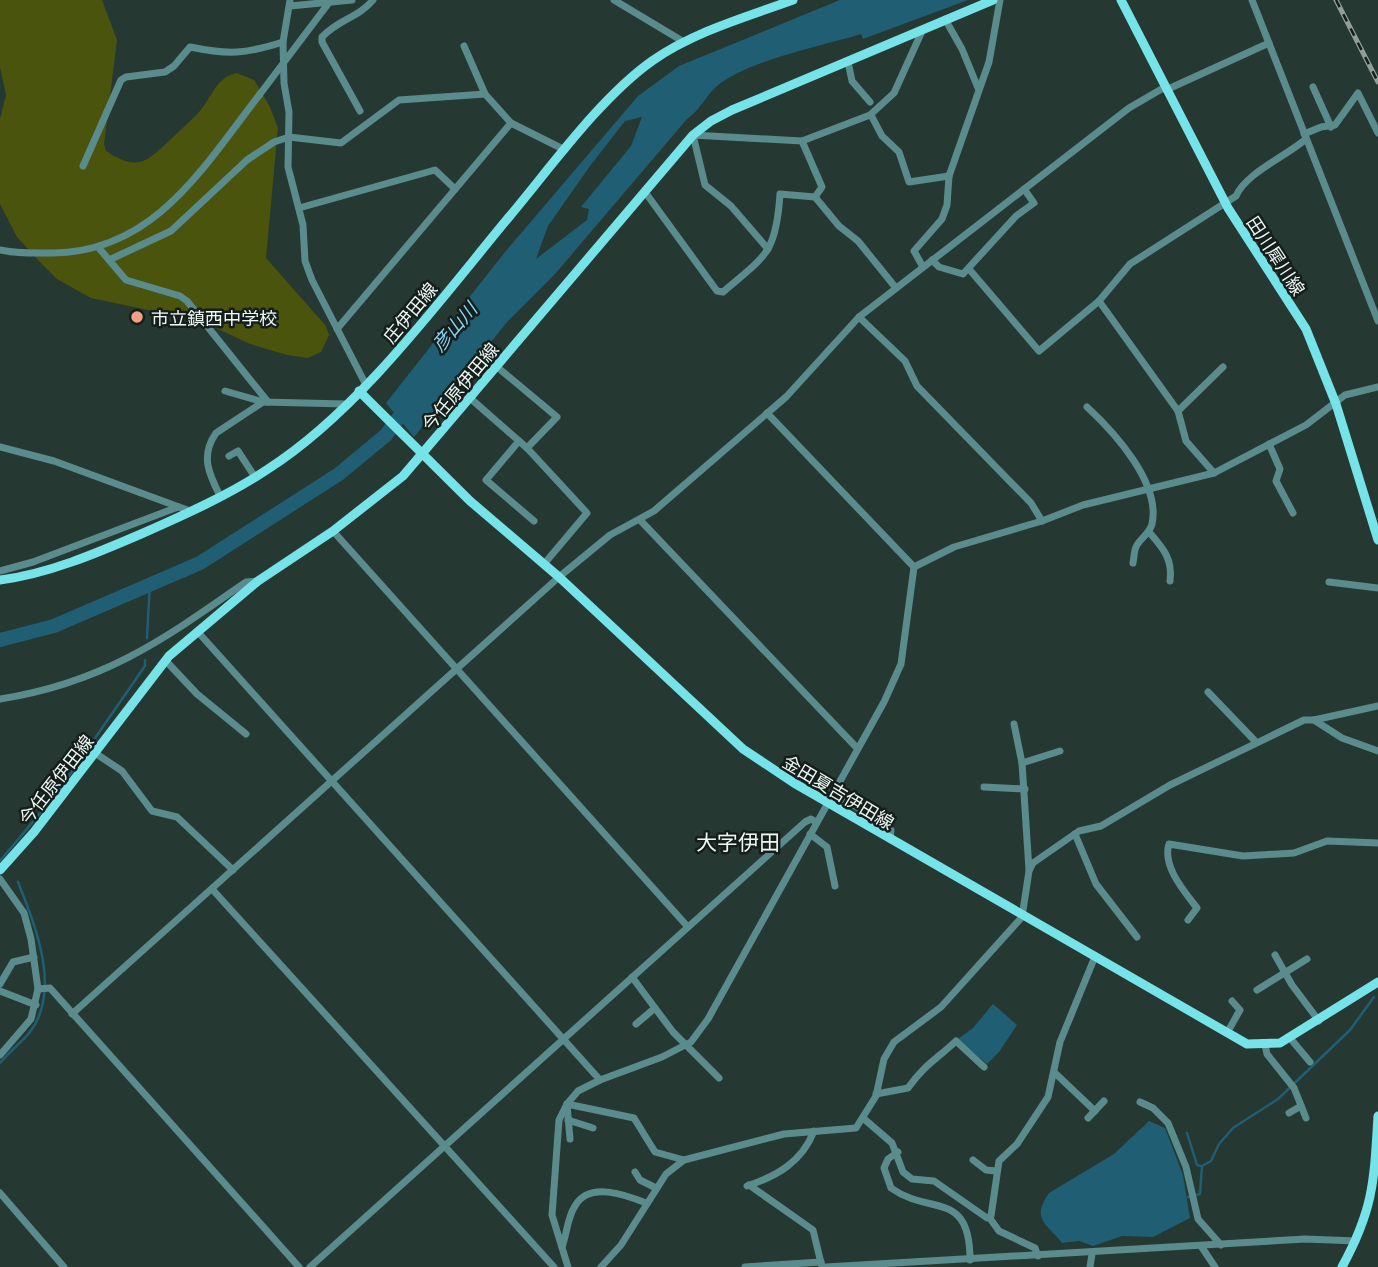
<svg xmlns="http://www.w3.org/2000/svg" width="1378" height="1267" font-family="Georgia,'Noto Sans JP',serif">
  <rect width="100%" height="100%" fill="#263832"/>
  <path fill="#4a540d" d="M0,0H102L117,40L104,144L106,151C138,172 147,162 172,138C181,129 191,121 200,111C212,97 216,77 237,73L254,80L270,107L278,128L266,258L326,326L329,335L321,352L308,358L287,355L250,344L201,321L91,298L57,279L40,262L17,237L0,204V119L6,95L0,67Z"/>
  <g fill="#205e74" fill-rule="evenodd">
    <path d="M840,0H968L863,39L861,34C822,46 745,61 716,87C705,97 701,109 687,119L555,274L508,321L414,437L386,403L505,252L638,96L679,66ZM642,117L631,146L581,207L589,209L587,220L536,259L548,226L590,166L625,121Z"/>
    <polygon points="993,1004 1017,1025 999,1052 987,1064 958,1039 973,1028"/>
    <path d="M1149,1121L1165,1128L1183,1175L1190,1218L1153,1237L1122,1236L1093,1246L1079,1241L1062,1243C1048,1224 1030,1220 1049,1193L1114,1154Z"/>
  </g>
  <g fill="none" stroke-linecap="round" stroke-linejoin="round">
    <g stroke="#205e74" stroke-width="2.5">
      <polyline points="147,638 150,582"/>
      <polyline points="0,861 57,793 145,666 145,660"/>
      <path d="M0,1063C9,1052 21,1043 30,1032C62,990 35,925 18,882"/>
      <polyline points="1187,1133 1197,1165 1201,1166"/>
      <polyline points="1188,1197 1200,1194 1202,1166 1211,1161 1219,1144 1233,1128 1278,1099 1350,1030 1374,997"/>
    </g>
    <polyline stroke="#205e74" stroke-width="14" points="0,640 54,626 200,563 339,474 386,435 408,405"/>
    <g stroke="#5a8b8d" stroke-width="7">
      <polyline points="290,0 283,42 284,83 289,112 288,167 303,225 305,261 312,280 366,385"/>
      <polyline points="614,0 684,42"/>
      <polyline points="1252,0 1378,321"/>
      <polyline points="290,6 352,0"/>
      <polyline points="945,19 962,49 978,88"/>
      <polyline points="464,46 485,94 511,123 565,150"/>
      <polyline points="848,62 852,81 870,102"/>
      <polyline points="1313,87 1331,127"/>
      <polyline points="1166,90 1269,43"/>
      <path d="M360,111L322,42V37C339,19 358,18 373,0"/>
      <polyline points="871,115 882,136 899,152 909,182 949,176"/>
      <polyline points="1304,134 1321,127 1335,125 1358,93 1378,133"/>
      <polyline points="802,141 822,187 815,197"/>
      <path d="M83,166L121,80L126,77L165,72L174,66L190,47C229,55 245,54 283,42"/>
      <path d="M645,192L717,291L723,292C766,255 776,254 780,194L815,197L839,226L858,241L896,288"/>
      <polyline points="299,208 435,170 455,189"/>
      <polyline points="98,247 126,280 180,296 187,301 268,402"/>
      <polyline points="768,249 731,206 705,185 693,135 802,141 870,115 894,93 923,29"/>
      <path d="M0,250C18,254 35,253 53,253C155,252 204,166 260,94"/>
      <polyline points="109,260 171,231 247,160 274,142 289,137 341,143 399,100 485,94"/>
      <polyline points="932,260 939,267 963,274 1016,216 1034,203 1024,189"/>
      <polyline points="923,267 914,251 942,219 947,205 949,176 989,62 1000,0"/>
      <path d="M969,269L1039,351L1099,301L1130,264L1236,196C1246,173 1285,157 1306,139"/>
      <polyline points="1099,301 1178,411 1186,441 1214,473"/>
      <polyline points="859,317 905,361 917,386 1031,503 1042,521"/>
      <polyline points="337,329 511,123"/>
      <polyline points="496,366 557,417 527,448"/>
      <polyline points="225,391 263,402 345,404"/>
      <polyline points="470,398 527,448 587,513 544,564"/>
      <path d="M1087,407C1114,432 1161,483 1152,524C1149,535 1140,538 1136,547C1134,551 1134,558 1133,563"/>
      <polyline points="1178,411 1223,367"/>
      <polyline points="767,413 914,567"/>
      <polyline points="519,441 486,480 534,521"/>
      <polyline points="1269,444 1280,469 1276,481 1293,513"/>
      <polyline points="0,447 54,461 190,511"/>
      <polyline points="229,456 238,451 255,477"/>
      <path d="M220,496C209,474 200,456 216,433L263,402"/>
      <polyline points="640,520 856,747"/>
      <polyline points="333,531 688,927"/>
      <path d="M1149,532C1163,548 1173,559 1170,581"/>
      <polyline points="0,571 33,562 178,507"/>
      <polyline points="1329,582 1378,588"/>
      <polyline points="197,631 600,1080"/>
      <polyline points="166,661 197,694 246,734"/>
      <polyline points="1208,692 1256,742"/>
      <path d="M0,699C103,683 163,640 246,582L258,581"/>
      <polyline points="1314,720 1342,738 1378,751"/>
      <polyline points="1014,724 1022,763"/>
      <polyline points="95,753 122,771 152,811 177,817 233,870"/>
      <polyline points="984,787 1025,789"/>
      <polyline points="832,793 886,824 891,830 890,839"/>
      <polyline points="810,834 827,847 835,886"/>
      <polyline points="1075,834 1096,884 1137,937"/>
      <polyline points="1029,870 1022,763 1060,751"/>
      <polyline points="0,879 24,913 31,939 38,989 31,1019 0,1055"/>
      <polyline points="212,889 554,1267"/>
      <path d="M1188,920L1197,908C1184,891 1162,866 1169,844L1243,856L1294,853L1327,841L1378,843"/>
      <polyline points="1275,955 1292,985 1319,1021"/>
      <polyline points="632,977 655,1008 636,1024"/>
      <polyline points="0,984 13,962 34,957"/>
      <polyline points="38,989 50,988 299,1267"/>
      <polyline points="1257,990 1307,959"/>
      <polyline points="0,991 36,1005"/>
      <polyline points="655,1008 673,1032 719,1078"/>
      <polyline points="72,1014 559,577 610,535 654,511 786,397 859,317 1129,108 1165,87"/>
      <polyline points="1227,1033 1240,1010 1232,1001"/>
      <polyline points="1290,1038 1310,1062"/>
      <polyline points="1265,1045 1267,1054 1294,1088 1306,1118"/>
      <polyline points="1055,1073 1095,1111"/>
      <path d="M876,1094L908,1088C924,1065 937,1059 956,1041L984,1067"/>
      <polyline points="1140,1102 1153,1108 1168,1123 1186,1167 1198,1219 1221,1245"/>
      <polyline points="567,1104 634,1118 655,1152 684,1160"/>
      <polyline points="567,1104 570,1139"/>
      <polyline points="1289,1113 1301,1106"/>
      <polyline points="863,1118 892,1143 903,1172 912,1179 934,1181 987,1218 991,1216 999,1161 1017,1144 1048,1097 1060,1042 1094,959"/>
      <polyline points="1088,1118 1104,1101"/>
      <polyline points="568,1120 593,1128"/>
      <path d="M898,1152L888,1159L884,1168L891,1188C930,1216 970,1189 970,1260"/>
      <polyline points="973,1160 986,1170 996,1171"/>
      <polyline points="635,1172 640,1180 656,1188"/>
      <polyline points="749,1185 813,1230 822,1267"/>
      <path d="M747,1186C777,1176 802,1162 814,1131"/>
      <polyline points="0,1193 64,1267"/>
      <polyline points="989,1217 999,1231 1035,1248 1038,1256"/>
      <polyline points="1201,1246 1215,1267"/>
      <path d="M562,1247C567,1234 567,1218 575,1206C589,1181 626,1195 646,1203"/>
      <polyline points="310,1267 805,822 811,819 816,822"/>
      <polyline points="568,1267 552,1215 559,1120 567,1104 578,1091 600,1080 662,1057 691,1042 708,1019 884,702 901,664 914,567 954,547 1042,521 1083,505 1214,473 1306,425 1345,395 1378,387"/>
      <polyline points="601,1267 621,1245 666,1174 684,1160 784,1134 856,1128 876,1096 884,1059 894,1042 941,1007 1022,917 1029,871 1033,863 1079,831 1101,826 1170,785 1304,720 1314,720 1378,706"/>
      <polyline points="745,1267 821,1262"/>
      <polyline points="826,1267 1305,1239 1356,1241"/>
      <polyline points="1090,1267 1092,1254"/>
    </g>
    <g stroke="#75e3e8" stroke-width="9">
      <polyline points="1121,0 1228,208 1306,329 1336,404 1378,540"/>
      <polyline points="359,391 470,501 559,577 743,749 794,783 1247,1044 1280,1043 1378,982"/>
      <path d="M0,580C48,574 97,553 141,534C184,515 229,495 268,469C359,411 440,300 509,217C551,167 600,98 652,61C693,32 746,17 793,0"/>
      <polyline points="0,870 34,832 169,656 258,581 333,531 403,476 693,135 711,121 732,110 993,0"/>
      <path d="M1342,1267C1374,1208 1374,1181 1378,1116"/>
    </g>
    <g stroke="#909e99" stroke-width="5">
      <polyline id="rail" points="1336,0 1378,82"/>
    </g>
    <use href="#rail" stroke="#151e1b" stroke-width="2.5" stroke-dasharray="8" stroke-linecap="butt"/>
    <polyline stroke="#5a8b8d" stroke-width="7" points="260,94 331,0"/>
  </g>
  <circle fill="#f49e86" stroke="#151e1b" stroke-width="2.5" cx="137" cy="317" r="7"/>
  <g text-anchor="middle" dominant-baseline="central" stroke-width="5" stroke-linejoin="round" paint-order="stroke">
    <g font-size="18" fill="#edf8f4" stroke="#151e1b">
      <text transform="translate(1277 255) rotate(57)">田川犀川線</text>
      <text transform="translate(409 312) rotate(-50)">庄伊田線</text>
      <text transform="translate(459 386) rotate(-50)">今任原伊田線</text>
      <text transform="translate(55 779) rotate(-52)">今任原伊田線</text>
      <text transform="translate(839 791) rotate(31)">金田夏吉伊田線</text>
    </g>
    <g font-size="18" fill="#edf8f4" stroke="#151e1b" text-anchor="start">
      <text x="151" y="317">市立鎮西中学校</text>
    </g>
    <g font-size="19" font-style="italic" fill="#86d5f5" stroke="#151e1b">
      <text transform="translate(453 326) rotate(-49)">彦山川</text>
    </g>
    <g font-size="21" fill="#edf8f4" stroke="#151e1b">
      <text x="738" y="841">大字伊田</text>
    </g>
  </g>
</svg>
